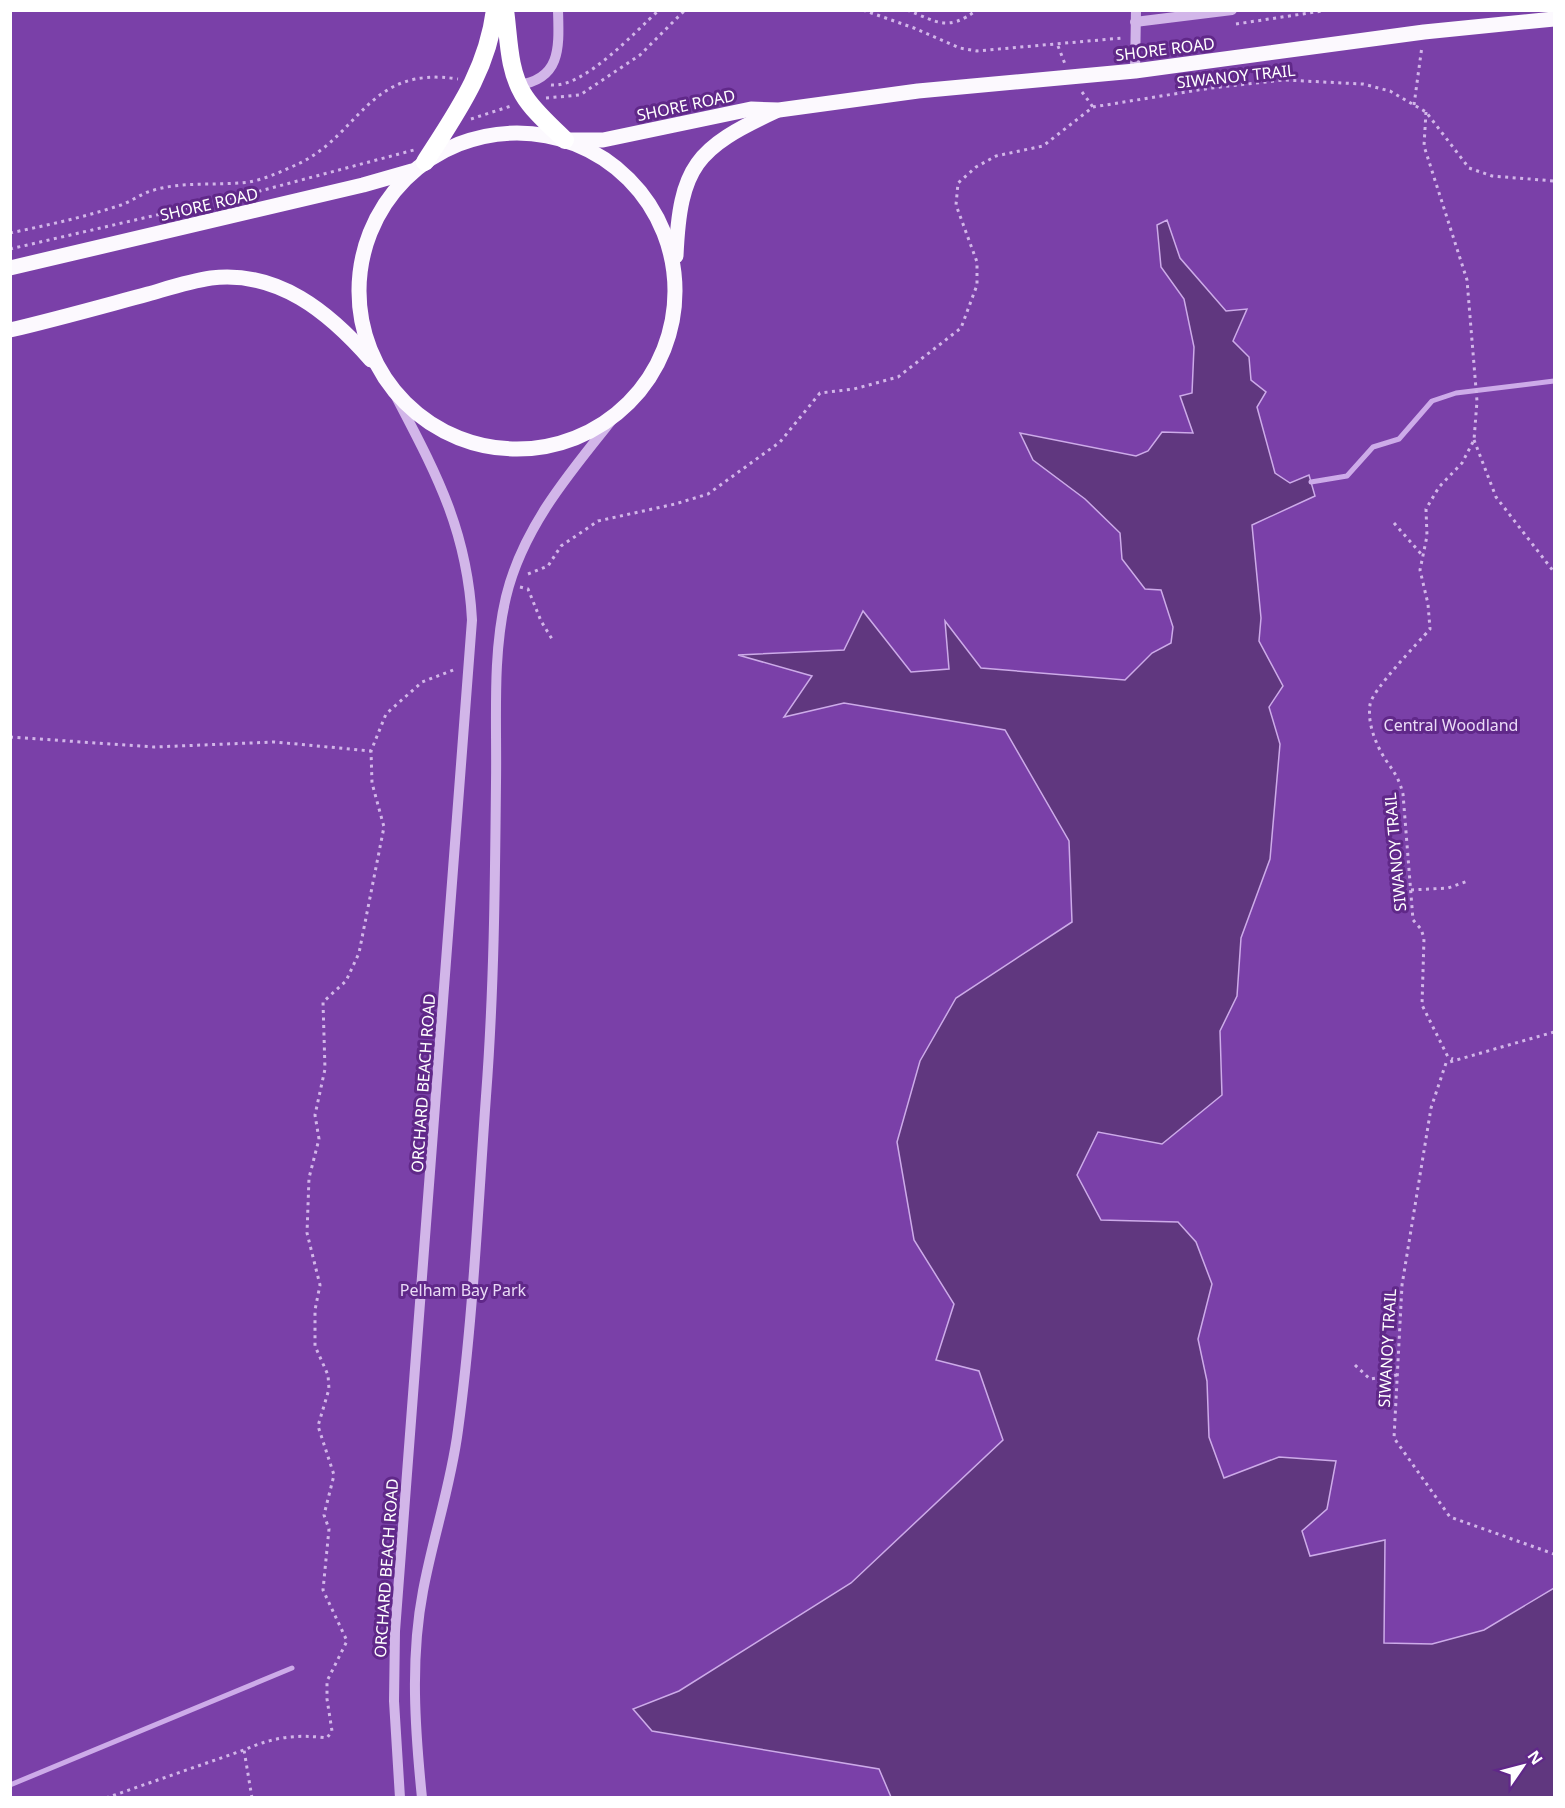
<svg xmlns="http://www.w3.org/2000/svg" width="1565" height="1808" font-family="'Noto Sans',sans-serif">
  <rect width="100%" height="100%" fill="#602889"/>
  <polygon fill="#7a40a8" points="11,11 1554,11 1554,1726 1036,1798 11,1798"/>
  <polygon fill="#60377f" stroke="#cdabe9" stroke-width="1.5" points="1167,220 1180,258 1226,311 1247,309 1233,341 1249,357 1251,380 1266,392 1257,407 1275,473 1290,483 1309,475 1315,496 1252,525 1261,618 1259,641 1283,686 1269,707 1280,744 1270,859 1241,938 1237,996 1220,1031 1222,1095 1162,1144 1098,1132 1077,1175 1101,1220 1178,1222 1196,1242 1212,1284 1198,1339 1207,1381 1209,1437 1224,1478 1279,1457 1336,1461 1327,1509 1302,1531 1310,1556 1385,1540 1384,1643 1432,1644 1484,1630 1554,1588 1554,1797 891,1797 879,1769 652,1731 633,1709 679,1691 851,1583 1003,1440 979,1371 936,1360 954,1304 914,1240 897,1142 920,1061 956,998 1072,922 1069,841 1005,730 844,703 784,717 812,676 738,655 844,650 863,611 911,672 949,669 945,621 981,668 1125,680 1152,653 1171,643 1173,627 1161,590 1145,589 1122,559 1120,533 1085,499 1033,460 1020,433 1136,456 1148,451 1162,432 1193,433 1180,396 1192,393 1194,347 1184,299 1161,267 1157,225"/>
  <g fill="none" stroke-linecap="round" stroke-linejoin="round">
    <g stroke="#cdabe9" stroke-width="5">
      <polyline points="1311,482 1347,476 1373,447 1399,439 1432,401 1456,393 1554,381"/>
      <polyline points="10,1785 292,1668"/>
    </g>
    <g stroke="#d2b6e9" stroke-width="3" stroke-dasharray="3 4.5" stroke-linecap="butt">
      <polyline points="863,10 914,28 960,48 977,51 1122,38"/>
      <path d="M907,10C938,22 947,32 977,10"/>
      <polyline points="1236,24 1329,10"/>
      <polyline points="1058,46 1065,64"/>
      <path d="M551,85C584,88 635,32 659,10"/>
      <polyline points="1082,92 1093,107"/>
      <polyline points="546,98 580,95 640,55 685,10"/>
      <polyline points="1414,105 1422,46"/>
      <path d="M1426,112L1424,146L1467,280L1477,401L1474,440L1462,463L1439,487L1426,509L1427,536L1420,570L1428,604L1430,629C1418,643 1371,691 1370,705C1368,719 1372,733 1378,746C1387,766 1397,770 1403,794L1413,920L1421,929L1424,938L1422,1005L1448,1057L1453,1059"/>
      <polyline points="471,119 511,106"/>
      <path d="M10,233C48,225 85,217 121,205C132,201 142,193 154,190C185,181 218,186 249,182C266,179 285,170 300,163C361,133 369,65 458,79"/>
      <polyline points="10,249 260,191 414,150"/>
      <polyline points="1474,440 1496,497 1554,572"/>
      <polyline points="1394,523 1422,555"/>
      <polyline points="528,574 548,566 561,546 598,521 675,504 708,494 780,442 820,393 854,389 898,377 961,328 977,285 977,262 956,205 958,183 976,167 996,156 1043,146 1093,107 1211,88 1284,80 1363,84 1390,91 1426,112 1469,168 1492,176 1554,181"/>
      <polyline points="520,587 528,589 541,621 552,639"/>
      <polyline points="10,737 154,747 275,742 371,751"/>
      <polyline points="1411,890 1448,888 1468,881"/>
      <polyline points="1554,1032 1446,1063 1431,1108 1402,1285 1394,1438 1450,1517 1554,1554"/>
      <polyline points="1355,1365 1370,1379 1397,1375"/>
      <polyline points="106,1798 244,1750"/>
      <path d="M252,1798L244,1750C273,1737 296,1734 327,1738L332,1731L327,1699V1681L347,1641L323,1590L329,1529L324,1515L334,1475L318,1426L329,1389L328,1375L315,1346V1310L320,1285L307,1233L309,1178L319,1139L315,1115L325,1069L323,1002L346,981L359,953L384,827L372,783L371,751L386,714L422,682L456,669"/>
    </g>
    <g stroke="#d2b6e9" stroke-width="10">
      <polyline points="1135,22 1232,10"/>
      <polyline points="1135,71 1136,10"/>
      <path d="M518,85C562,79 559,46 558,10"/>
      <path d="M391,387C433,468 467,526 472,620L395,1631L394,1701L400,1798"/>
      <path d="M422,1798C415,1729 410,1659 423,1591C433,1537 451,1485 458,1430C473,1320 478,1207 486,1096C494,991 495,886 496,782C497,721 492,656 506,597C523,526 572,470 616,415"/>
    </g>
    <g stroke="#fcf9fe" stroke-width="15">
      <circle cx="517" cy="291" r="158"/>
      <polyline points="565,140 603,140 751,109 779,110 918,91 1135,71 1424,32 1554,19"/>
      <path d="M676,256C680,166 696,148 776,111"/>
      <polyline points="10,268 363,185 412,171"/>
      <path d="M10,330C57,319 103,306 148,294C169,288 190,281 211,278C278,270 329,312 371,360"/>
    </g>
    <g stroke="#fff" stroke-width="18">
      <path d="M505,10C509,38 508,69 523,94C533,111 551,126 565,140"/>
      <path d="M425,162C457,112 487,71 495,10"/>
    </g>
  </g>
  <g text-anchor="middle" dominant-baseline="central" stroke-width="6" stroke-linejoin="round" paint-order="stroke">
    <g font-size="16" fill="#fff" stroke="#602889">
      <text transform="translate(1165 49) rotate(-7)">SHORE ROAD</text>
      <text transform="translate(1236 76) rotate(-6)">SIWANOY TRAIL</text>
      <text transform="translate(686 105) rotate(-12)">SHORE ROAD</text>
      <text transform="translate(209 204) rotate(-13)">SHORE ROAD</text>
      <text transform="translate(1395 852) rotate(-95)">SIWANOY TRAIL</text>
      <text transform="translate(423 1083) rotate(-86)">ORCHARD BEACH ROAD</text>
      <text transform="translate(1387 1348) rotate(-87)">SIWANOY TRAIL</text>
      <text transform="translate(386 1568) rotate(-86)">ORCHARD BEACH ROAD</text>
    </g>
    <g font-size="16" fill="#eadaf7" stroke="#602889">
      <text x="1451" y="725">Central Woodland</text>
      <text x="463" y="1290">Pelham Bay Park</text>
    </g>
  </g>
  <rect width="1565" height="1808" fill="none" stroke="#ffffff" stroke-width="24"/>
  <g transform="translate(1523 1766) rotate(55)" stroke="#602889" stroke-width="4.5" paint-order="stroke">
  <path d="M0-4.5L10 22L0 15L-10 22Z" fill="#ffffff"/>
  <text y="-9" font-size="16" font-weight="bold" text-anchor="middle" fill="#ffffff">N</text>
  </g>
</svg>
